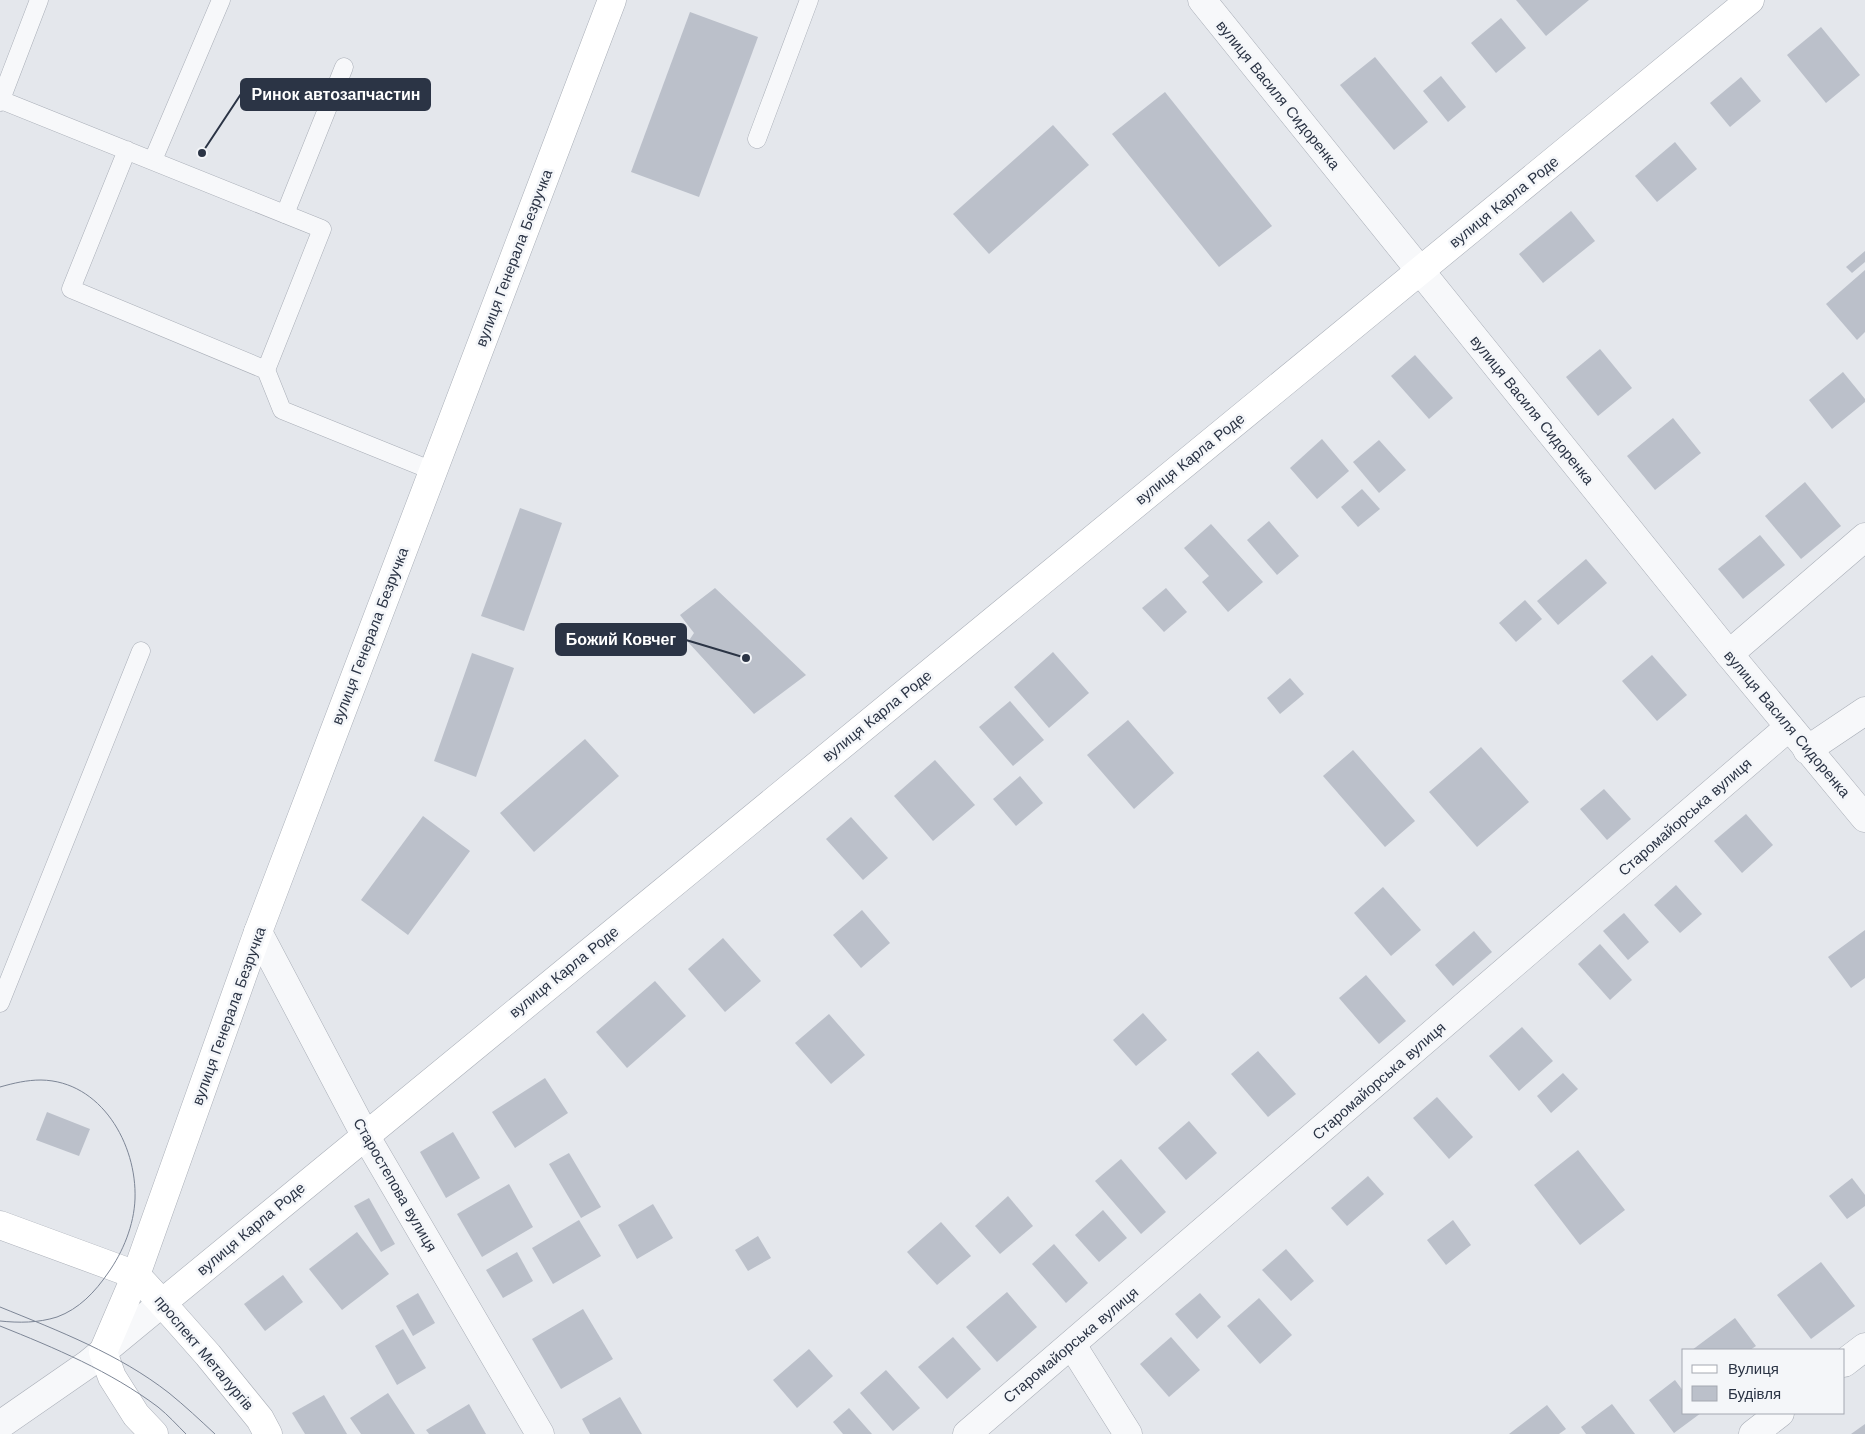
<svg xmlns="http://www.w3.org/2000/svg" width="1865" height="1434" font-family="'Work Sans',sans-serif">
  <rect width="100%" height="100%" fill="#e4e7ec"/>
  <g fill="#bbc0ca">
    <polygon points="1516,0 1589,0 1546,36"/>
    <polygon points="690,12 758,37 699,197 631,172"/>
    <polygon points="1501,18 1526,48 1496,73 1471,43"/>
    <polygon points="1821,27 1860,75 1826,103 1787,55"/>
    <polygon points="1375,57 1428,122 1394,150 1340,85"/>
    <polygon points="1441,76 1466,107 1448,122 1423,91"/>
    <polygon points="1741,77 1761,101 1730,127 1710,103"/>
    <polygon points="1165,92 1272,226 1219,267 1112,134"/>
    <polygon points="1053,125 1089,165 989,254 953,214"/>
    <polygon points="1675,142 1697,169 1657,202 1635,176"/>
    <polygon points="1571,211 1595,241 1543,283 1519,254"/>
    <polygon points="1865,251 1865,262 1852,273 1846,267"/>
    <polygon points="1865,270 1865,332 1857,340 1826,304"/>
    <polygon points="1600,349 1632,388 1598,416 1566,377"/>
    <polygon points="1415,355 1453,398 1429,419 1391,376"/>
    <polygon points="1843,372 1865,399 1865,402 1832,429 1809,400"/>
    <polygon points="1673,418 1701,453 1655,490 1627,456"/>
    <polygon points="1322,439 1349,471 1317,499 1290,468"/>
    <polygon points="1379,440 1406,470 1379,493 1353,462"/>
    <polygon points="1805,482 1841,526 1801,559 1765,516"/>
    <polygon points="1362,489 1380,509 1358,527 1341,507"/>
    <polygon points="520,508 562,523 524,631 481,616"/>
    <polygon points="1269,521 1299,556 1277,575 1247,540"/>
    <polygon points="1211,524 1263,582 1228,612 1202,582 1209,576 1184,548"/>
    <polygon points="1760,535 1785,565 1743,599 1718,569"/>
    <polygon points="1586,559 1607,583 1558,625 1537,601"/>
    <polygon points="715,588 806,675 754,714 688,642 694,633 680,615"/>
    <polygon points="1166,588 1187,612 1164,632 1142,608"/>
    <polygon points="1525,600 1542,619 1516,642 1499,623"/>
    <polygon points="1053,652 1089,693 1049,728 1014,687"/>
    <polygon points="472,653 514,668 476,777 434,761"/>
    <polygon points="1652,655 1687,695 1657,721 1622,681"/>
    <polygon points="1290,678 1304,694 1280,714 1267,698"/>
    <polygon points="1010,701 1044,740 1013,766 979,727"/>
    <polygon points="1128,720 1174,773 1134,809 1087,755"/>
    <polygon points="585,739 619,776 534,852 500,813"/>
    <polygon points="1481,747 1529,802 1477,847 1429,792"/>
    <polygon points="1353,750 1415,821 1385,847 1323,776"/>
    <polygon points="935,760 975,805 933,841 894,796"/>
    <polygon points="1020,776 1043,803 1016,826 993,799"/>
    <polygon points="1604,789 1631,819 1607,840 1580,809"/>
    <polygon points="1746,814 1773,845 1742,873 1714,841"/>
    <polygon points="423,816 470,851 408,935 361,900"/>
    <polygon points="851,817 888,858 863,880 826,839"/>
    <polygon points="1676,885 1702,914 1680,933 1654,905"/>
    <polygon points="1383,887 1421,930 1391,956 1354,913"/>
    <polygon points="862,910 890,943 861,968 833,935"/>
    <polygon points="1624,913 1649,942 1628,960 1603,931"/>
    <polygon points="1865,930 1865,978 1851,988 1828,957"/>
    <polygon points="1474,931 1492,952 1453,986 1435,965"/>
    <polygon points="723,938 761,981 725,1012 688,969"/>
    <polygon points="1600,944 1632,980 1610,1000 1578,964"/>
    <polygon points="1366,975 1406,1021 1379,1044 1339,998"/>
    <polygon points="655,981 686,1016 627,1068 596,1032"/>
    <polygon points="1143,1013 1167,1040 1136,1066 1113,1040"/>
    <polygon points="829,1014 865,1055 831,1084 795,1043"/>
    <polygon points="1522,1027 1553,1061 1519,1091 1489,1056"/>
    <polygon points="1258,1051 1296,1094 1268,1117 1231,1074"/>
    <polygon points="1563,1073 1578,1089 1551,1113 1537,1096"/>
    <polygon points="545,1078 568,1113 515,1148 492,1112"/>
    <polygon points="1437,1097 1473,1137 1449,1159 1413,1118"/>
    <polygon points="47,1112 90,1129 79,1156 36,1140"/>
    <polygon points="1189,1121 1217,1153 1186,1180 1158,1148"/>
    <polygon points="453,1132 480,1178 446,1198 420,1152"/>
    <polygon points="1578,1150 1625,1210 1580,1245 1534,1185"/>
    <polygon points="569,1153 601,1207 581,1218 549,1164"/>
    <polygon points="1121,1159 1166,1212 1141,1234 1095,1181"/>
    <polygon points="1368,1176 1384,1194 1347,1226 1331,1208"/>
    <polygon points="1852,1178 1865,1195 1865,1206 1847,1219 1829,1196"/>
    <polygon points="509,1184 533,1227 482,1257 457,1214"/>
    <polygon points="1008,1196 1033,1226 1000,1254 975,1226"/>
    <polygon points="369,1198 395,1244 381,1252 354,1206"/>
    <polygon points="653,1204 673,1238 637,1259 618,1225"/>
    <polygon points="1103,1210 1127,1238 1099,1262 1075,1235"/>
    <polygon points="579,1220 601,1256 553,1284 532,1248"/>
    <polygon points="1453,1220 1471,1245 1446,1265 1427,1240"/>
    <polygon points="941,1222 971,1256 937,1285 907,1252"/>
    <polygon points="357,1232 389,1274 342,1310 309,1269"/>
    <polygon points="758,1236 771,1258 748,1271 735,1250"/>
    <polygon points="1054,1244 1088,1283 1066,1303 1032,1264"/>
    <polygon points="1286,1249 1314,1281 1291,1301 1262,1270"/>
    <polygon points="517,1252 533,1281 503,1298 486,1270"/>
    <polygon points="1821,1262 1855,1306 1811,1339 1777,1295"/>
    <polygon points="283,1275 303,1302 265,1331 244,1304"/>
    <polygon points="1007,1292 1037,1327 997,1362 966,1327"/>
    <polygon points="418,1293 435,1323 413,1336 396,1306"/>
    <polygon points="1200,1293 1221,1317 1197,1339 1175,1314"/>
    <polygon points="1259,1298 1292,1335 1260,1364 1227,1326"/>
    <polygon points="583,1309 613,1359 561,1389 532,1339"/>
    <polygon points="1735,1318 1756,1346 1750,1350 1692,1350"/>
    <polygon points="403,1329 426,1368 397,1385 375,1346"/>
    <polygon points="953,1337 981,1369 947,1399 918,1367"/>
    <polygon points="1171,1337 1200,1370 1169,1397 1140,1364"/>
    <polygon points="809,1349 833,1376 797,1408 773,1380"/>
    <polygon points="886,1370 920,1408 893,1431 860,1393"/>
    <polygon points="1675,1380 1684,1392 1684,1413 1701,1413 1674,1433 1649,1400"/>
    <polygon points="388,1393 415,1434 361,1434 350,1418"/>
    <polygon points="324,1395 347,1434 305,1434 292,1413"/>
    <polygon points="620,1397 642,1434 590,1434 582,1419"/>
    <polygon points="469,1404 486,1434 429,1434 426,1430"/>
    <polygon points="1612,1404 1635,1434 1586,1434 1581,1427"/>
    <polygon points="1547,1405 1566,1429 1559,1434 1509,1434"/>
    <polygon points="849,1408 872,1434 843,1434 833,1422"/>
    <polygon points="1865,1424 1865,1434 1851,1434"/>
  </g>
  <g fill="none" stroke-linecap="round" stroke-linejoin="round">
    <g stroke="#a9aeb7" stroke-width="19">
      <g id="lane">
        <polyline points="1,100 322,229 266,370 71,289 127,150"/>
        <polyline points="0,102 39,0"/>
        <polyline points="757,139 809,0"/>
        <polyline points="153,160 221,0"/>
        <polyline points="285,214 344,67"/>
        <polyline points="266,370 282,410 433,471"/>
        <polyline points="0,1003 141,651"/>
      </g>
    </g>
    <g stroke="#a9aeb7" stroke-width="29">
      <g id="street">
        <polyline points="1202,0 1729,654 1865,818"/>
        <polyline points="1729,654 1865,537"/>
        <polyline points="1807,750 1865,711"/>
        <polyline points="258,932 365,1135 540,1434"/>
        <polyline points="1072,1345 1128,1434"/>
        <polyline points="1844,1363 1865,1347"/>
        <polyline points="0,1425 88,1364 162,1303"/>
        <polyline points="967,1434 1789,727"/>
        <polyline points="1753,1434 1780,1413"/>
      </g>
    </g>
    <g stroke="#a9aeb7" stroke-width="29">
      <g id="secondary">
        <polyline points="0,1225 136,1275 162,1303 208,1355 260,1419 268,1434"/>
        <polyline points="162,1303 1750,0"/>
        <polyline points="154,1434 136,1415 112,1377 103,1352 136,1275 258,932 612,0"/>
      </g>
    </g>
    <use href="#lane" stroke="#f7f8fa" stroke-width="18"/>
    <use href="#street" stroke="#f7f8fa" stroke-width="28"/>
    <use href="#secondary" stroke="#fff" stroke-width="28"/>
    <g stroke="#7d8696" stroke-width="1">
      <path d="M0,1087C14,1083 27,1080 41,1080C101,1081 137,1144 135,1199C134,1225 123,1252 108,1273C95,1292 79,1309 57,1317C38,1323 19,1323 0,1321"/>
      <path d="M0,1307C59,1331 119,1354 169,1393C185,1406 200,1420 215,1434"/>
      <path d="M0,1326C55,1348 110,1371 158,1407C168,1415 177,1425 186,1434"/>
    </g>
  </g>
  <g text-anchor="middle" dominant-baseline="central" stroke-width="5" stroke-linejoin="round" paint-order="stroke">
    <g font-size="15" fill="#2b3445" stroke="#f4f6f9">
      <text transform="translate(1278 95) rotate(51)">вулиця Василя Сидоренка</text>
      <text transform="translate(1504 202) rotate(-39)">вулиця Карла Роде</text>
      <text transform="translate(514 258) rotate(-69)">вулиця Генерала Безручка</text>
      <text transform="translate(1532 410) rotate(51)">вулиця Василя Сидоренка</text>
      <text transform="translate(1190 459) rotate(-39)">вулиця Карла Роде</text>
      <text transform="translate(370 636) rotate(-69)">вулиця Генерала Безручка</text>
      <text transform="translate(877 716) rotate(-39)">вулиця Карла Роде</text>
      <text transform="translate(1787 724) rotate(50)">вулиця Василя Сидоренка</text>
      <text transform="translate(1685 817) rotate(-41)">Старомайорська вулиця</text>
      <text transform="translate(564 972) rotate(-39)">вулиця Карла Роде</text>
      <text transform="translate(229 1016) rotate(-70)">вулиця Генерала Безручка</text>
      <text transform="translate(1379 1081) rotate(-41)">Старомайорська вулиця</text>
      <text transform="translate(395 1185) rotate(60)">Старостепова вулиця</text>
      <text transform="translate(251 1229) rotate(-40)">вулиця Карла Роде</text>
      <text transform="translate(1071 1345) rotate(-40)">Старомайорська вулиця</text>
      <text transform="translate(204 1353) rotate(50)">проспект Металургів</text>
    </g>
  </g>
  <path fill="none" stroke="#2b3445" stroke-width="2" d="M202 153L241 94M746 658L686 640"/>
  <g fill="#2b3445" stroke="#f4f6f9" stroke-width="2">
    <circle cx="202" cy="153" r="5"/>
    <circle cx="746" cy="658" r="5"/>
  </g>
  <g fill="#2b3445" stroke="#2b3445" stroke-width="2">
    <rect x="241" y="79" width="189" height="31" rx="5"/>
    <rect x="556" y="624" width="130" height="31" rx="5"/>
  </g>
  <g font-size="16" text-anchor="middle" font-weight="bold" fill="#fff">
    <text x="336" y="100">Ринок автозапчастин</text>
    <text x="621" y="645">Божий Ковчег</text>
  </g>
  <rect x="1682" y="1349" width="162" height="65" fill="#f4f6f9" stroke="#a4a8b1"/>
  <rect x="1692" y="1365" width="25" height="8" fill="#ffffff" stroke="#a4a8b1"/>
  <text x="1728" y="1374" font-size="15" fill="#2b3445">Вулиця</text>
  <rect x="1692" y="1386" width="25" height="15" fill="#bbc0ca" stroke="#a4a8b1"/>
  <text x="1728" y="1399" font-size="15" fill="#2b3445">Будівля</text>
</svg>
